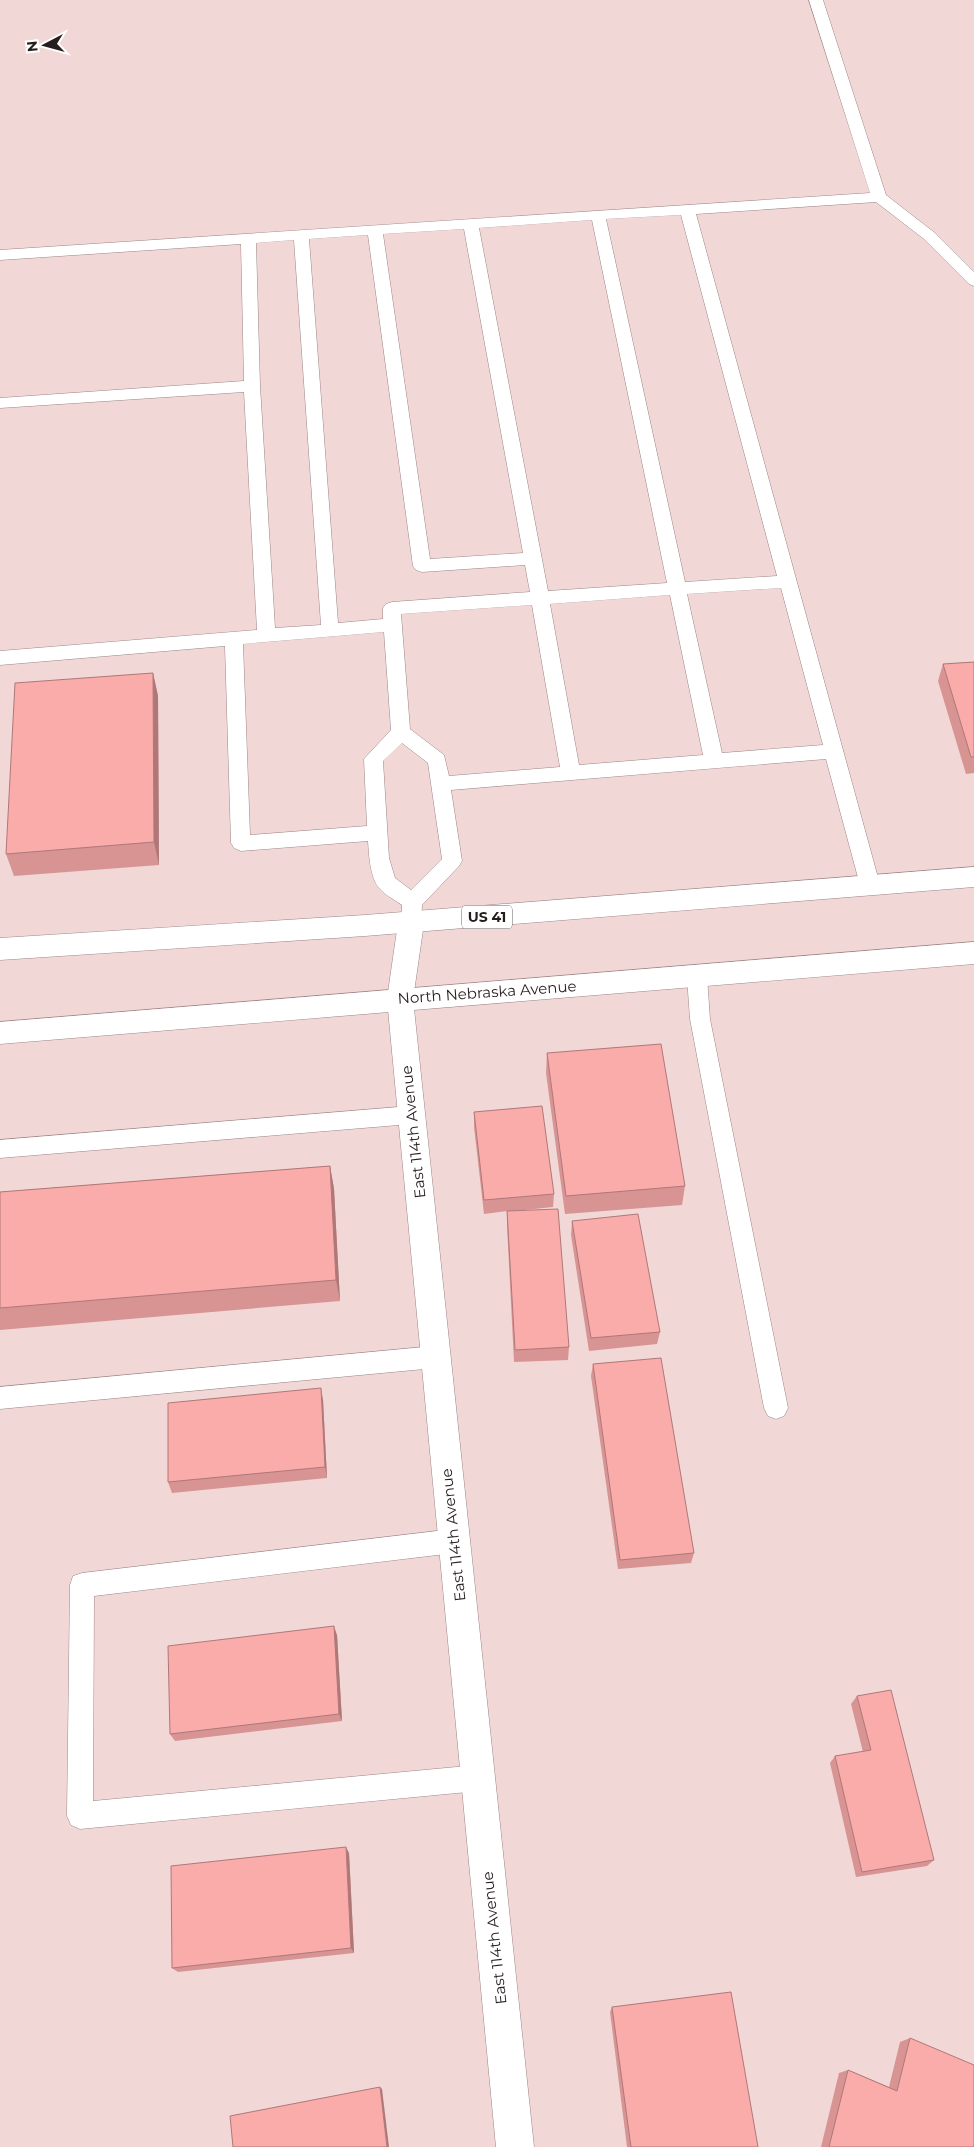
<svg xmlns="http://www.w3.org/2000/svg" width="974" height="2147" font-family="Montserrat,sans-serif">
  <rect width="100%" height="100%" fill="#f1d7d6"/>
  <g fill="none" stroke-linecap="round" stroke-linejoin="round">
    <g stroke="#9d8685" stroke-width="1">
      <g id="lane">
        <path d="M809,0H823L886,195L935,233L974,272V286L969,284L924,239L876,202L696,214L880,885L877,891L870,893L863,891L860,885L826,759L451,790L462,861L459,866L422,905L421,923L418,929L411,931L404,929L401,923L402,905C395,900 385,895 379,888C370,877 369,855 368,841L241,851L234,848L231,843L225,646L0,665V651L257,630L244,392L0,408V398L244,381L241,244L0,260V250L870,193ZM681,215L777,576L685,582L606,219ZM592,220L667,583L548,591L479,228ZM464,229L523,553L430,559L383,234ZM368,235L413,566L416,570L422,572L525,565L530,592L392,602L386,604L383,608V619L338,623L309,239ZM294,240L321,625L275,628L260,386L256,243ZM781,588L823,745L722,753L687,594ZM670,595L703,755L579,765L550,604ZM532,605L560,767L449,776L444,755L410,729L401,614ZM384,632L391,730L364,759L367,826L250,835L243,644ZM402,743L428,763L442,859L411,890L395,878L389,858L383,761Z"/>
        <polygon points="697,969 704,971 707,977 710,1019 788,1408 784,1416 776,1419 768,1416 764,1408 690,1019 687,977 690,971"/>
        <polygon points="411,1106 419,1108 422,1115 419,1122 411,1124 0,1158 0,1140"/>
        <polygon points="435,1346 443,1349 447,1357 443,1365 435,1368 0,1409 0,1387"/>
        <polygon points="454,1529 463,1532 466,1541 463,1550 454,1553 94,1596 93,1801 478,1765 487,1769 491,1778 487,1787 478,1791 80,1829 71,1825 67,1816 70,1585 73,1576 82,1573"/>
      </g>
    </g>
    <g stroke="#9d8685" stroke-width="1">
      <polygon id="street" points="411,913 420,916 424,923 413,999 534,2147 496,2147 387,999 398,923 402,916"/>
    </g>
    <g stroke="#9d8685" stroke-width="1">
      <g id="primary">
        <polygon points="974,867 974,887 365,936 0,960 0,938 365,915"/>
        <polygon points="974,942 974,964 0,1044 0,1022"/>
      </g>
    </g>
    <use href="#lane" fill="#fff" fill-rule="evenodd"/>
    <use href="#street" fill="#fff" fill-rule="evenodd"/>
    <use href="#primary" fill="#fff" fill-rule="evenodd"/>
  </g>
  <g fill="#d79493">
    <polygon points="974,662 974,773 966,774 938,681 943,664"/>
    <polygon points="153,673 158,696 159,865 14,876 6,854"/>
    <polygon points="547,1053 685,1186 682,1205 565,1214 546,1073"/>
    <polygon points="474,1112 554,1194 553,1207 515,1211 569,1347 568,1360 514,1362 507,1225 507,1211 484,1214 474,1127"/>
    <polygon points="330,1166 334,1189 340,1301 0,1330 0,1192"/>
    <polygon points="572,1221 660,1332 657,1344 589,1351 571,1235"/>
    <polygon points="593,1364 694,1553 691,1563 618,1569 591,1376"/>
    <polygon points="323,1400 327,1478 172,1493 168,1482"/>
    <polygon points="337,1635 342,1721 175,1741 170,1734"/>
    <polygon points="857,1696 934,1860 927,1866 856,1877 830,1763 835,1756 863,1752 851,1704"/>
    <polygon points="349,1853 354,1953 178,1972 172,1968"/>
    <polygon points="612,2007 758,2147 627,2147 610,2012"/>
    <polygon points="910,2038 974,2147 821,2147 839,2073 848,2070 889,2087 900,2042"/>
  </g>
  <g fill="#af7878">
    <polygon points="153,673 158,696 159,865 154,842"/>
    <polygon points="330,1166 334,1189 340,1301 336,1280"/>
    <polygon points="321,1388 323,1400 327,1478 325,1467"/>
    <polygon points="334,1626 337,1635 342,1721 339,1714"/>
    <polygon points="346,1847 349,1853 354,1953 351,1948"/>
    <polygon points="380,2087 382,2089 389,2147 387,2147"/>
  </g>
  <g fill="#faacab" stroke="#af7878">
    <polygon points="974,662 974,757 971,757 943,664"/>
    <polygon points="153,673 154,842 6,854 15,683"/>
    <polygon points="661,1044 685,1186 566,1196 547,1053"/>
    <polygon points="542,1106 554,1194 484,1200 474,1112"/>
    <polygon points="330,1166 336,1280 0,1308 0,1192"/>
    <polygon points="558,1209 569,1347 515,1350 507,1211"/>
    <polygon points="638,1214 660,1332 591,1338 572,1221"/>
    <polygon points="661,1358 694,1553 620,1560 593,1364"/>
    <polygon points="321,1388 325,1467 168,1482 168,1403"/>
    <polygon points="334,1626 339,1714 170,1734 168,1646"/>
    <polygon points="891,1690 934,1860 862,1872 835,1756 871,1750 857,1696"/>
    <polygon points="346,1847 351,1948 172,1968 171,1866"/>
    <polygon points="731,1992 758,2147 631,2147 612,2007"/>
    <polygon points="910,2038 974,2065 974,2147 829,2147 848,2070 897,2091"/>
    <polygon points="380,2087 387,2147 233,2147 230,2116"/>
  </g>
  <g text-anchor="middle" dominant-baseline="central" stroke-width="4" stroke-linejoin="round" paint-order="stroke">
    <rect fill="#fff" stroke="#676161" stroke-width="1" x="462" y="905.5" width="50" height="23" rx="4"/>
    <g font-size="14" font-weight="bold" fill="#261d1d">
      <text x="487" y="917">US 41</text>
    </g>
    <g font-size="15" fill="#261d1d" stroke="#fff">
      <text transform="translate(487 992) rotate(-4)">North Nebraska Avenue</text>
      <text transform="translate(413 1132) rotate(-96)">East 114th Avenue</text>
      <text transform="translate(453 1535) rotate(-96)">East 114th Avenue</text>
      <text transform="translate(494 1938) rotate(-96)">East 114th Avenue</text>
    </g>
  </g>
  <g transform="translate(45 45) rotate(264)" stroke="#ffffff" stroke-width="4" paint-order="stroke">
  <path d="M0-4L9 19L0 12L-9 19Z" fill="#261d1d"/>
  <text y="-8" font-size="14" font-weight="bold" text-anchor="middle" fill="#261d1d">N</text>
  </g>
</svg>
